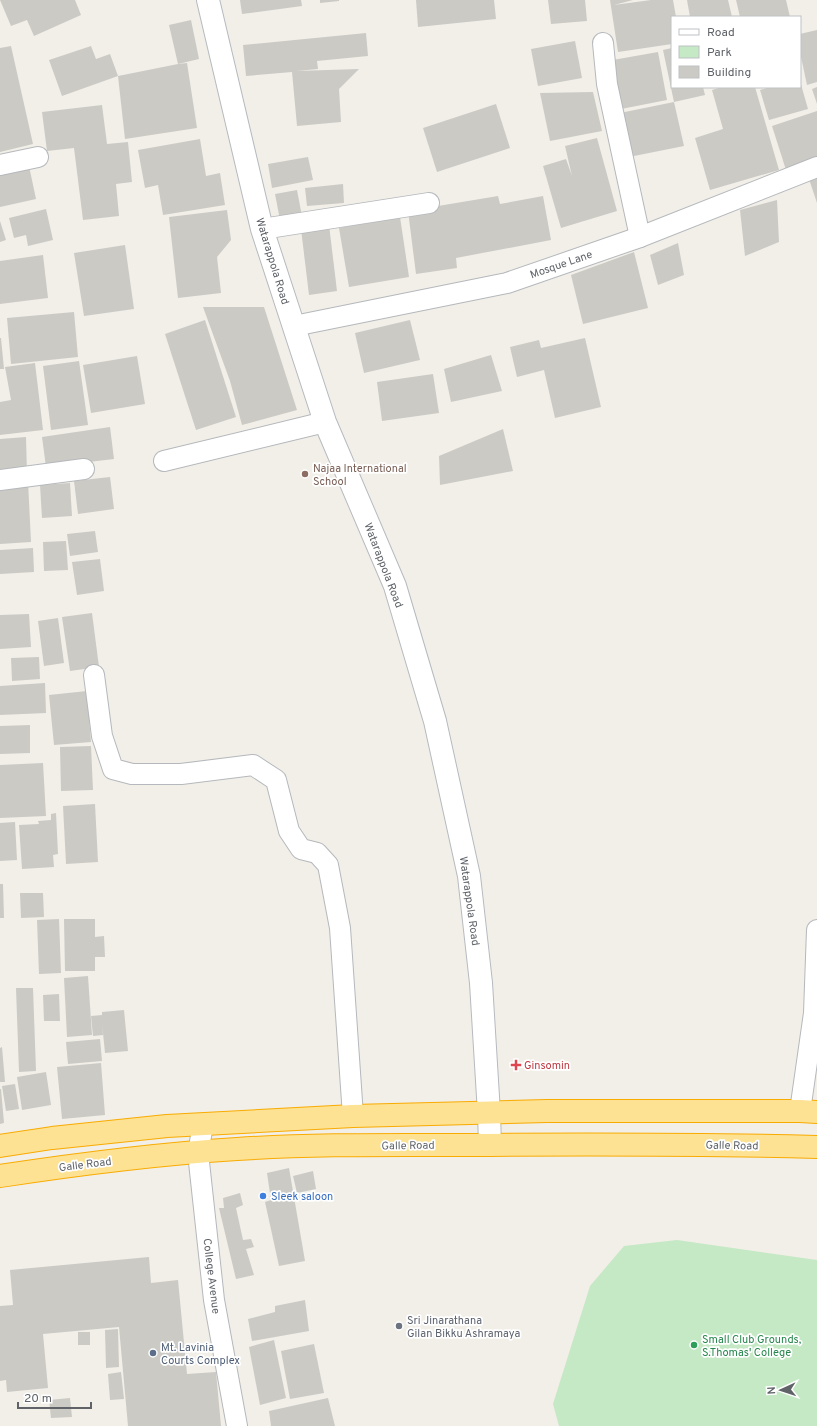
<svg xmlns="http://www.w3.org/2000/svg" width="817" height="1426" font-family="Overpass,sans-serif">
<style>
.green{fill:#c5e8c5}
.building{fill:#cccac5}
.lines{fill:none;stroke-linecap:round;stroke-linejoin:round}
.street-casing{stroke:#b5b8bc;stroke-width:22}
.secondary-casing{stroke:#b6babf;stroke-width:24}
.highway-casing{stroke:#f9ab00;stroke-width:24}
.street{stroke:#fff;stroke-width:20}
.secondary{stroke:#fff;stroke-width:22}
.highway{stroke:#fde293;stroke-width:22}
.education-dot{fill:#8d6e63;stroke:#fff;stroke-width:1.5}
.health-dot{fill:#e0444e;stroke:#fff;stroke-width:1.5}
.shop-dot{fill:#3f7fe0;stroke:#fff;stroke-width:1.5}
.worship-dot{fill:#6b7280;stroke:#fff;stroke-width:1.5}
.leisure-dot{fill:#2e9e5b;stroke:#fff;stroke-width:1.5}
.service-dot{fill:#5c6f8a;stroke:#fff;stroke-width:1.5}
.labels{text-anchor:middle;stroke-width:3.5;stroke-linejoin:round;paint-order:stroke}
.street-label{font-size:11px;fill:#5f6368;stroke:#fff}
.education-label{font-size:11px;fill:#785e54;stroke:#fff;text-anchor:start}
.health-label{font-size:11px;fill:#be3a42;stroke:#fff;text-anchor:start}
.shop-label{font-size:11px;fill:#366cbe;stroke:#fff;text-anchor:start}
.worship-label{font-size:11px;fill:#5b616d;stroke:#fff;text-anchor:start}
.leisure-label{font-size:11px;fill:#27864d;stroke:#fff;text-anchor:start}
.service-label{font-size:11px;fill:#4e5e75;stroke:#fff;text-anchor:start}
</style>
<rect width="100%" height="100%" fill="#f1efe8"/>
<path class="green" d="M677,1240L817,1260V1426H559L553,1404L590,1286L624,1246Z"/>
<g class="building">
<path d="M0,0H75L81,15L34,36L27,20L11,26Z"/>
<path d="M240,0H301L302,6L242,14Z"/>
<path d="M320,0H339V1L320,3Z"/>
<path d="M416,0H494L496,19L418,27Z"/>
<path d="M548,0H585L587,21L551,24Z"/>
<path d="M610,0H633L614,5L651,0H673L676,17H672V44L618,52Z"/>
<path d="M687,0H728L732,17H690Z"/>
<path d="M736,0H786L790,17H740Z"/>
<path d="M191,20L199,59L178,64L169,25Z"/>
<path d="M817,30V82L807,85L800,52V34Z"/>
<path d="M366,33L368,56L317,61L318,69L296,71L359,69L339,89L341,122L297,126L292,72L246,76L243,45Z"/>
<path d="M575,41L582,78L538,86L531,49Z"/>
<path d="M11,46L33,144L0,152V48Z"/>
<path d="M91,46L96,59L110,54L118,76L178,64L187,63L197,128L125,139L118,76L62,96L49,60Z"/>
<path d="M672,48V87H703L705,95L674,102L663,50Z"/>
<path d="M658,52L667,100L616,110L607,61Z"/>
<path d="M800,81L808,109L769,120L760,90L770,87H800Z"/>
<path d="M722,87H755L779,170L710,190L695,138L723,129L712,90Z"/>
<path d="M817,87V104L812,89Z"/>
<path d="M593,92L602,131L550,141L540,93Z"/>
<path d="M674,102L684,146L624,158L615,114Z"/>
<path d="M496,104L510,148L437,172L423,128Z"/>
<path d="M102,105L107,144L128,142L132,182L116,184L119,216L83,220L74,148L47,151L42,112Z"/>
<path d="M817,111V160L786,170L772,126Z"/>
<path d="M597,138L617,211L561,228L543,166L566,159L572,176L565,146Z"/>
<path d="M200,139L206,176L220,173L225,205L163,215L158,185L145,188L138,150Z"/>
<path d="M308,157L313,180L272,188L268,164Z"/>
<path d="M29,166L36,199L0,207V173Z"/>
<path d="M817,176V203L809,179Z"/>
<path d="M343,184L344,203L307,206L305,188Z"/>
<path d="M297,190L302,216L280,220L275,194Z"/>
<path d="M498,196L500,204L543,196L551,240L456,258L457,268L416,274L408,211Z"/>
<path d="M777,200L779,242L745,256L740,210Z"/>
<path d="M46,209L53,240L28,246L26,235L14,238L9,218Z"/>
<path d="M227,210L231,240L217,257L221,293L178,298L169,217Z"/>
<path d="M400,217L409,277L349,287L339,228Z"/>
<path d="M0,221L6,240L0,242Z"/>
<path d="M329,225L337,291L309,295L301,229Z"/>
<path d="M678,243L684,275L658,285L650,255Z"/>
<path d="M125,245L134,309L84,316L74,253Z"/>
<path d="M634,252L648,308L583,324L571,275Z"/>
<path d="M43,255L48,298L0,304V261Z"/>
<path d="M203,307H264L297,410L242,425L230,381Z"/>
<path d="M74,312L78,357L11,364L7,318Z"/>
<path d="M205,320L236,417L196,430L165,334Z"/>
<path d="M410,320L420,360L364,373L355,333Z"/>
<path d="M0,338H1L4,369H0Z"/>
<path d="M585,338L601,407L555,418L544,370L517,377L510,347L539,340L541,348Z"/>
<path d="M491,355L502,391L451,402L444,369Z"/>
<path d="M137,356L145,404L91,413L83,365Z"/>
<path d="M79,361L88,425L51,430L43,366Z"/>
<path d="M35,363L43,430L0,435V402L11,400L5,367Z"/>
<path d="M433,374L439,413L382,421L377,382Z"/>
<path d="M110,427L114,459L46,467L42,437Z"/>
<path d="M503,429L513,471L440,485L439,456Z"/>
<path d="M26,437L27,474L0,475V439Z"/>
<path d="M110,477L114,509L78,514L74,481Z"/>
<path d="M28,481L31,542L0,544V483Z"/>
<path d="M70,483L72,516L42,518L40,485Z"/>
<path d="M95,531L98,552L70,556L67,534Z"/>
<path d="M66,541L68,570L44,571L43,542Z"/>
<path d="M33,548L34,572L0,574V550Z"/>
<path d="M100,559L104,591L77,595L72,562Z"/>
<path d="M92,613L99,667L70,671L62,617Z"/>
<path d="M29,614L31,647L0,649V615Z"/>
<path d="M58,618L64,663L44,666L38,621Z"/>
<path d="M39,657L40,679L12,681L11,658Z"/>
<path d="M45,683L46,713L0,715V686Z"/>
<path d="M87,691L91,742L54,745L49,695Z"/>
<path d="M30,725V753L0,754V726Z"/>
<path d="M91,746L93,790L61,791L60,747Z"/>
<path d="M43,763L46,816L0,818V765Z"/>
<path d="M95,804L98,862L66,864L63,806Z"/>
<path d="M56,813L58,854L53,855L54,867L22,869L19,825L39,824L38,821L51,820V814Z"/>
<path d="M15,822L17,860L0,861V823Z"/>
<path d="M0,884H3L4,918H0Z"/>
<path d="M20,893H43L44,917L21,918Z"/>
<path d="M59,919L61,973L39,974L37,920Z"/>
<path d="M64,919H95V937L104,936L105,957H95V971H65Z"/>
<path d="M88,976L92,1035L67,1037L64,978Z"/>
<path d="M16,988H33L36,1071L19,1072Z"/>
<path d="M59,994L60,1021H44L43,995Z"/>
<path d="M124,1010L128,1051L105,1053L102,1023L103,1035L93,1036L91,1016L102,1015V1012Z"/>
<path d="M100,1039L102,1061L68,1064L66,1042Z"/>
<path d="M2,1047L5,1082H0V1048Z"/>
<path d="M101,1063L105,1115L62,1119L57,1067Z"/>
<path d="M46,1072L51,1105L22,1110L17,1077Z"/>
<path d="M15,1084L19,1109L6,1111L2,1086Z"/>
<path d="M0,1089H1L4,1123L0,1124Z"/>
<path d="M289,1168L305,1261L279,1266L265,1202L271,1200L267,1173Z"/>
<path d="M313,1171L316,1189L297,1193L293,1176Z"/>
<path d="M240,1193L243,1205L236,1208L243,1240L251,1239L254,1247L246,1249L254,1275L236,1279L219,1208H224L223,1198Z"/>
<path d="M149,1257L151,1283L178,1280L187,1374L216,1372L221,1426H128L119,1327L43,1334L48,1388L7,1392L6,1380L0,1381V1306L13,1305L10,1270Z"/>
<path d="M305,1300L309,1331L252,1341L248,1319L275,1312V1306Z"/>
<path d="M118,1329L119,1367L106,1368L105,1330Z"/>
<rect x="78" y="1332" width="12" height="13"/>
<path d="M274,1340L286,1398L260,1405L249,1347Z"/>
<path d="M314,1344L324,1393L290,1399L281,1351Z"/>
<path d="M121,1372L124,1399L110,1400L108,1374Z"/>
<path d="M70,1398L72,1417L51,1418L49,1400Z"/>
<path d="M328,1398L335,1426H271L269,1411Z"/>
</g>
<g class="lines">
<defs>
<g id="street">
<path d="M603,43L607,84L640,237"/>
<path d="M0,165L38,157"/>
<path d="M262,229L429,203"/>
<path d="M294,326L507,283L640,237L817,167"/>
<path d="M164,461L325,422"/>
<path d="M0,480L84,469"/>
<path d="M94,675L102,736L113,769L132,774H181L253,765L276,780L289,831L301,849L317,853L328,865L340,928L353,1116"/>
<path d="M800,1111L814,1013L817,930"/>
<path d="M203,1125L198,1153L214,1300L237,1426"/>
</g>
<path id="secondary" d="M208,0L262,229L325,422L395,586L435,721L469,876L481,983L489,1113L490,1145"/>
<g id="highway">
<path d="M0,1146L52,1138L167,1126L353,1116L547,1111H800L817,1112"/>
<path d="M0,1176C79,1164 158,1154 237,1149C312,1144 388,1145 463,1145C581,1144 699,1144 817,1147"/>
</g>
</defs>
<use href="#street" class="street-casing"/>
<use href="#secondary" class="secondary-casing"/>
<use href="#highway" class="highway-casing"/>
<use href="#street" class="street"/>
<use href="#secondary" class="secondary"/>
<use href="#highway" class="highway"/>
</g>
<circle class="education-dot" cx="305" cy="474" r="4"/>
<path class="health-dot" d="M514 1059h4v4h4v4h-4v4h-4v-4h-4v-4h4z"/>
<circle class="shop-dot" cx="263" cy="1196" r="4"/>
<circle class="worship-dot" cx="399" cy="1326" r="4"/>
<circle class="leisure-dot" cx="694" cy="1345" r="4"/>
<circle class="service-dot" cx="153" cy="1353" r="4"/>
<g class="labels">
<g class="street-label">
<text transform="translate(273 261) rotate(73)" y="4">Watarappola Road</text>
<text transform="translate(561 264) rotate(-19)" y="4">Mosque Lane</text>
<text transform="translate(384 565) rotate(69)" y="4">Watarappola Road</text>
<text transform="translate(470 901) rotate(82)" y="4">Watarappola Road</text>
<text transform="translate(408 1145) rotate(-1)" y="4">Galle Road</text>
<text transform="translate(732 1145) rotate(1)" y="4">Galle Road</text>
<text transform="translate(85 1164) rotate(-7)" y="4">Galle Road</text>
<text transform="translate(212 1276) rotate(83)" y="4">College Avenue</text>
</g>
<g class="education-label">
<text x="313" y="472">Najaa International<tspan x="313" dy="13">School</tspan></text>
</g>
<g class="health-label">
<text x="524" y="1069">Ginsomin</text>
</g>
<g class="shop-label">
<text x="271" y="1200">Sleek saloon</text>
</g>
<g class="worship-label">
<text x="407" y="1324">Sri Jinarathana<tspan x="407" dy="13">Gilan Bikku Ashramaya</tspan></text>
</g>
<g class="leisure-label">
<text x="702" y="1343">Small Club Grounds,<tspan x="702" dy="13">S.Thomas' College</tspan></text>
</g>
<g class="service-label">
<text x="161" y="1351">Mt. Lavinia<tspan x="161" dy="13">Courts Complex</tspan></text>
</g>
</g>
<rect x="671" y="16" width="130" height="72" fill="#ffffff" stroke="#bfc1c3"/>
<rect x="679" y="29" width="20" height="6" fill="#ffffff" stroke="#bfc1c3"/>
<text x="707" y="36" font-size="12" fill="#5f6368">Road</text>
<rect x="679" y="46" width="20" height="12" fill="#c5e8c5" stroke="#bfc1c3"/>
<text x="707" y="56" font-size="12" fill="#5f6368">Park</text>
<rect x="679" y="66" width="20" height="12" fill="#cccac5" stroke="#bfc1c3"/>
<text x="707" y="76" font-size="12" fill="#5f6368">Building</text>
<g transform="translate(781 1390) rotate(267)" stroke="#ffffff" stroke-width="3" paint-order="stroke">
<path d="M0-3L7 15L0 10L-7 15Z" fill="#5f6368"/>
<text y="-6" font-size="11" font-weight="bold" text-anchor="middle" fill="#5f6368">N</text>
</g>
<path d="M18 1402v6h73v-6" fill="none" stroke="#5f6368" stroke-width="2"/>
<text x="24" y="1402" font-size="12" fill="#5f6368" stroke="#ffffff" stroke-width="3" paint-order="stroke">20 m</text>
</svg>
